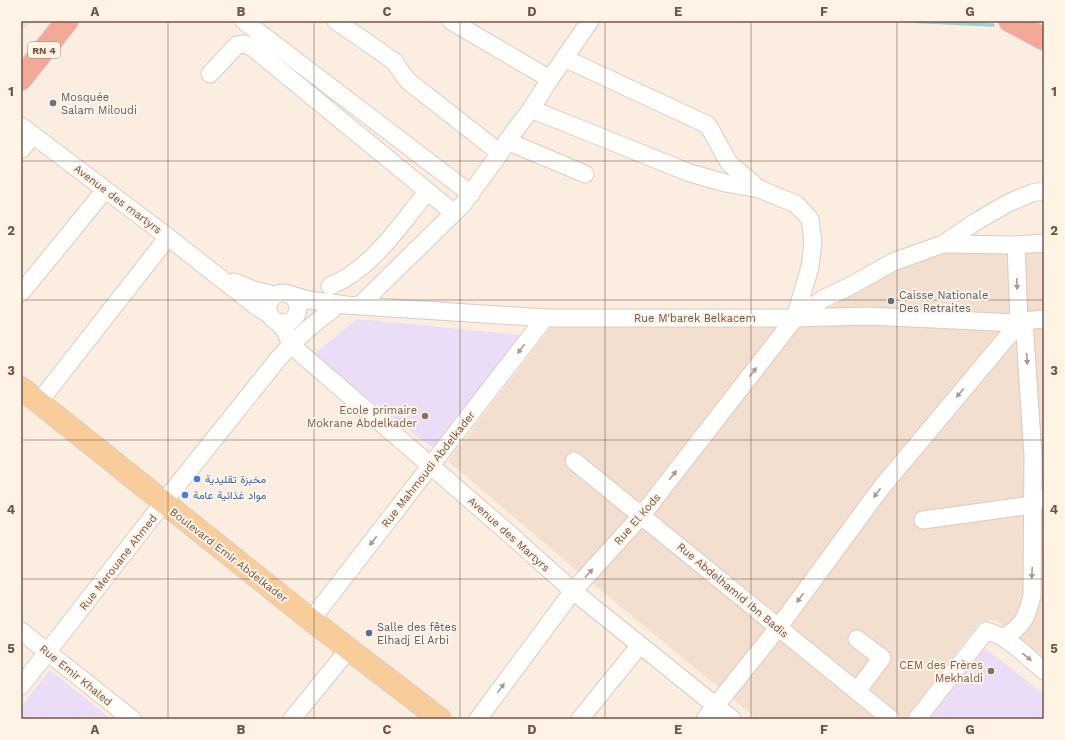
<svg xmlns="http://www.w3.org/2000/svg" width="1065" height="740" font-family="'Work Sans',Vazirmatn,sans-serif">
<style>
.residential{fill:#f2dfcf}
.education{fill:#ebddf7}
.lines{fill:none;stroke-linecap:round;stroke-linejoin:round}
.stream{stroke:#9cd1d5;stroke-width:3.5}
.minor-casing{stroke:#dfcabd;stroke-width:19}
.major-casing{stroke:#d7cfcc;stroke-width:24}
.highway-casing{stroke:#d7cfcc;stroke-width:24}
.minor{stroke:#fff;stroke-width:17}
.major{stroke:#f9cd9a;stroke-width:22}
.highway{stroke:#f4a898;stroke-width:22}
.oneway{fill:#aa9891}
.grid{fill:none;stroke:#715348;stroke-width:1;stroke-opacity:0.55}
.worship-dot{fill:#6b7280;stroke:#fff3e6;stroke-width:1.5}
.service-dot{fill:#5c6f8a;stroke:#fff3e6;stroke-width:1.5}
.education-dot{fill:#8d6e63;stroke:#fff3e6;stroke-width:1.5}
.shop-dot{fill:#3f7fe0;stroke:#fff3e6;stroke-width:1.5}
.labels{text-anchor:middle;stroke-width:4;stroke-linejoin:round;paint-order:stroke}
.shield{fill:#fff3e6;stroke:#9c8377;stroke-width:1}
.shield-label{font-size:10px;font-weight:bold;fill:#715348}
.worship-label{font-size:11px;fill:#5b616d;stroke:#fff3e6;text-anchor:start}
.street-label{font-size:11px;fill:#715348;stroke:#fff3e6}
.service-label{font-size:11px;fill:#4e5e75;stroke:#fff3e6;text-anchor:start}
.education-label{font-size:11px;fill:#785e54;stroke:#fff3e6;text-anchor:end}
.shop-label{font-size:11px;fill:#366cbe;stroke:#fff3e6;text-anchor:start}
.neatline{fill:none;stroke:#715348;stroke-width:1.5}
.grid-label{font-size:13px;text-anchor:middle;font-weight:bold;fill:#715348}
</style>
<rect width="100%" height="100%" fill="#fbeee0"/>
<g class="residential">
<path d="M21,21H32L21,32Z"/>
<path d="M945,250H1044V658L995,620L980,622L905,719H757L581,574L448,461L551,327H797L897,268Z"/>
</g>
<g class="education">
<path d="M357,319L521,335L509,352L434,449L348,383L314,354Z"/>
<path d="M985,648L1044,694V719H929Z"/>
<path d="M50,670L111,719H21V707Z"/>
</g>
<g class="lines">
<path class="stream" d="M907,21L993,25"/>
<defs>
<g id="minor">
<path d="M244,21L471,194"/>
<path d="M336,21L395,62L402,73L408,81L500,153"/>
<path d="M451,21L550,79"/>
<path d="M564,58L708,125L729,163L759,189"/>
<path d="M210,74L237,45L245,44L253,48L454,213"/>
<path d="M531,109L690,173L725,183L759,189L796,204L810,219L813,242L810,267L795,318"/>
<path d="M21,126L168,237L256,306L270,315"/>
<path d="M507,141L585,174"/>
<path d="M21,150L33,135"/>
<path d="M943,244L1016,245L1044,243"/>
<path d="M234,282L254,290L275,295"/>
<path d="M330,286C372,269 400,225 427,192"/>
<path d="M21,293L105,190"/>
<circle cx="283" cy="308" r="15"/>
<path d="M291,295L309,300L346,305L545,318H795L868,316L1019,323L1024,321L1044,319"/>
<path d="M359,306L463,204L500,153L507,141L531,109L550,79L590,21"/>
<path d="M278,322L286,332L291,345L505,530L573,591L732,719"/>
<path d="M39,402L168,237"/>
<path d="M574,461L891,719"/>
<path d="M923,520L1032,505L1040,499H1044"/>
<path d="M311,620L545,318"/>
<path d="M21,631L132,719"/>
<path d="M1004,638C1024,624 1026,619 1032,596L1033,456L1024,321"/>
<path d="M21,686L163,503L278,359C294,340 313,324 333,309"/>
<path d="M857,691L882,658L857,639"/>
<path d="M292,719L349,649"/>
<path d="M478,719L573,591L642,515L795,318L823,299L852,285L893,262L943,244L974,223L1008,203L1032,193L1044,191"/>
<path d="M580,719L640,645"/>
<path d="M705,719L778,628L881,488L1019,323L1016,245"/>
<path d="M917,719L986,631C1007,635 1028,658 1044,671"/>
</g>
<path id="major" d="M21,388L311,620L440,719"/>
<g id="highway">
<path d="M1010,21L1044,39"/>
<path d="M21,79L67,21"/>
</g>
</defs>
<use href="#minor" class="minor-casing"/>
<use href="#major" class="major-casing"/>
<use href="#highway" class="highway-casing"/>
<use href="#minor" class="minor"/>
<use href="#major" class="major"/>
<use href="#highway" class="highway"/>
</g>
<defs><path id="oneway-solid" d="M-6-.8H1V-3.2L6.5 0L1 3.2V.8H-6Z"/></defs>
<g class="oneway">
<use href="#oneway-solid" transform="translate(1017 284) rotate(88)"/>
<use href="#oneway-solid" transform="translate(521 349) rotate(128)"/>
<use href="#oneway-solid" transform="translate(1027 359) rotate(86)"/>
<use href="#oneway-solid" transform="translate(753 372) rotate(-52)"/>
<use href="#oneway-solid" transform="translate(960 393) rotate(130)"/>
<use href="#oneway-solid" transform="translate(673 475) rotate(-52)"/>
<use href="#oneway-solid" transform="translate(877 493) rotate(127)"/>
<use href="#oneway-solid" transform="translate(373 541) rotate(128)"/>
<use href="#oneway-solid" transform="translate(589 573) rotate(-48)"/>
<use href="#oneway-solid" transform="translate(1032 573) rotate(92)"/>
<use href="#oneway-solid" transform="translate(800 598) rotate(126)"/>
<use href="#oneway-solid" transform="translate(1027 657) rotate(39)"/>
<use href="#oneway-solid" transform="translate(501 688) rotate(-54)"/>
</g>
<path class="grid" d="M168,21V719M314,21V719M460,21V719M605,21V719M751,21V719M897,21V719M21,161H1044M21,300H1044M21,440H1044M21,579H1044"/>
<circle class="worship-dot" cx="53" cy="103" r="4"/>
<g class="service-dot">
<circle cx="891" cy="301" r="4"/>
<circle cx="369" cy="633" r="4"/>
</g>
<g class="education-dot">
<circle cx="425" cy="416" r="4"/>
<circle cx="991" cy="671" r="4"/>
</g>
<g class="shop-dot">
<circle cx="197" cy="479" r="4"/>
<circle cx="185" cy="495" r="4"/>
</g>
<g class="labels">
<rect class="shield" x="28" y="42" width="32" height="16" rx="3"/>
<g class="shield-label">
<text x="44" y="54">RN 4</text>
</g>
<g class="worship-label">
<text x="61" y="101">Mosquée<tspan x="61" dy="13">Salam Miloudi</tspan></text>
</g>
<g class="street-label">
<text transform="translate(118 199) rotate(37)" y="4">Avenue des martyrs</text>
<text x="695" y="322">Rue M'barek Belkacem</text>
<text transform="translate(428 469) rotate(-52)" y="4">Rue Mahmoudi Abdelkader</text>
<text transform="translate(637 519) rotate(-49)" y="4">Rue El Kods</text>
<text transform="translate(509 534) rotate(42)" y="4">Avenue des Martyrs</text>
<text transform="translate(229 555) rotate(38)" y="4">Boulevard Emir Abdelkader</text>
<text transform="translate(118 562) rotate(-52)" y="4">Rue Merouane Ahmed</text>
<text transform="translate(733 590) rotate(40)" y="4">Rue Abdelhamid Ibn Badis</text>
<text transform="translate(76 675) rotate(39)" y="4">Rue Emir Khaled</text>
</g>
<g class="service-label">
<text x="899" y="299">Caisse Nationale<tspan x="899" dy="13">Des Retraites</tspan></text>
<text x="377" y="631">Salle des fêtes<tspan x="377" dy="13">Elhadj El Arbi</tspan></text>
</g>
<g class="education-label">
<text x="417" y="414">Ecole primaire<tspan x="417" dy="13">Mokrane Abdelkader</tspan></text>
<text x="983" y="669">CEM des Frères<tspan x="983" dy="13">Mekhaldi</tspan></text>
</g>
<g class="shop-label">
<text x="205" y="483">مخبزة تقليدية</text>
<text x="193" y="499">مواد غذائية عامة</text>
</g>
</g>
<rect width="1065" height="740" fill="none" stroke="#fff3e6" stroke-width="44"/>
<rect x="22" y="22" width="1021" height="696" class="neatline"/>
<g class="grid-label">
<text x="95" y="16">A</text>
<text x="241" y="16">B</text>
<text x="387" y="16">C</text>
<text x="532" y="16">D</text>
<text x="678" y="16">E</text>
<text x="824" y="16">F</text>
<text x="970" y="16">G</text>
<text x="11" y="96">1</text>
<text x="1054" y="96">1</text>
<text x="11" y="235">2</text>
<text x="1054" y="235">2</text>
<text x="11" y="375">3</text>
<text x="1054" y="375">3</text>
<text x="11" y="514">4</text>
<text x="1054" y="514">4</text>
<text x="11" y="653">5</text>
<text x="1054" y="653">5</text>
<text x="95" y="734">A</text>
<text x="241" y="734">B</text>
<text x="387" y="734">C</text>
<text x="532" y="734">D</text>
<text x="678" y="734">E</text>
<text x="824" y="734">F</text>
<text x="970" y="734">G</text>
</g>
</svg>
